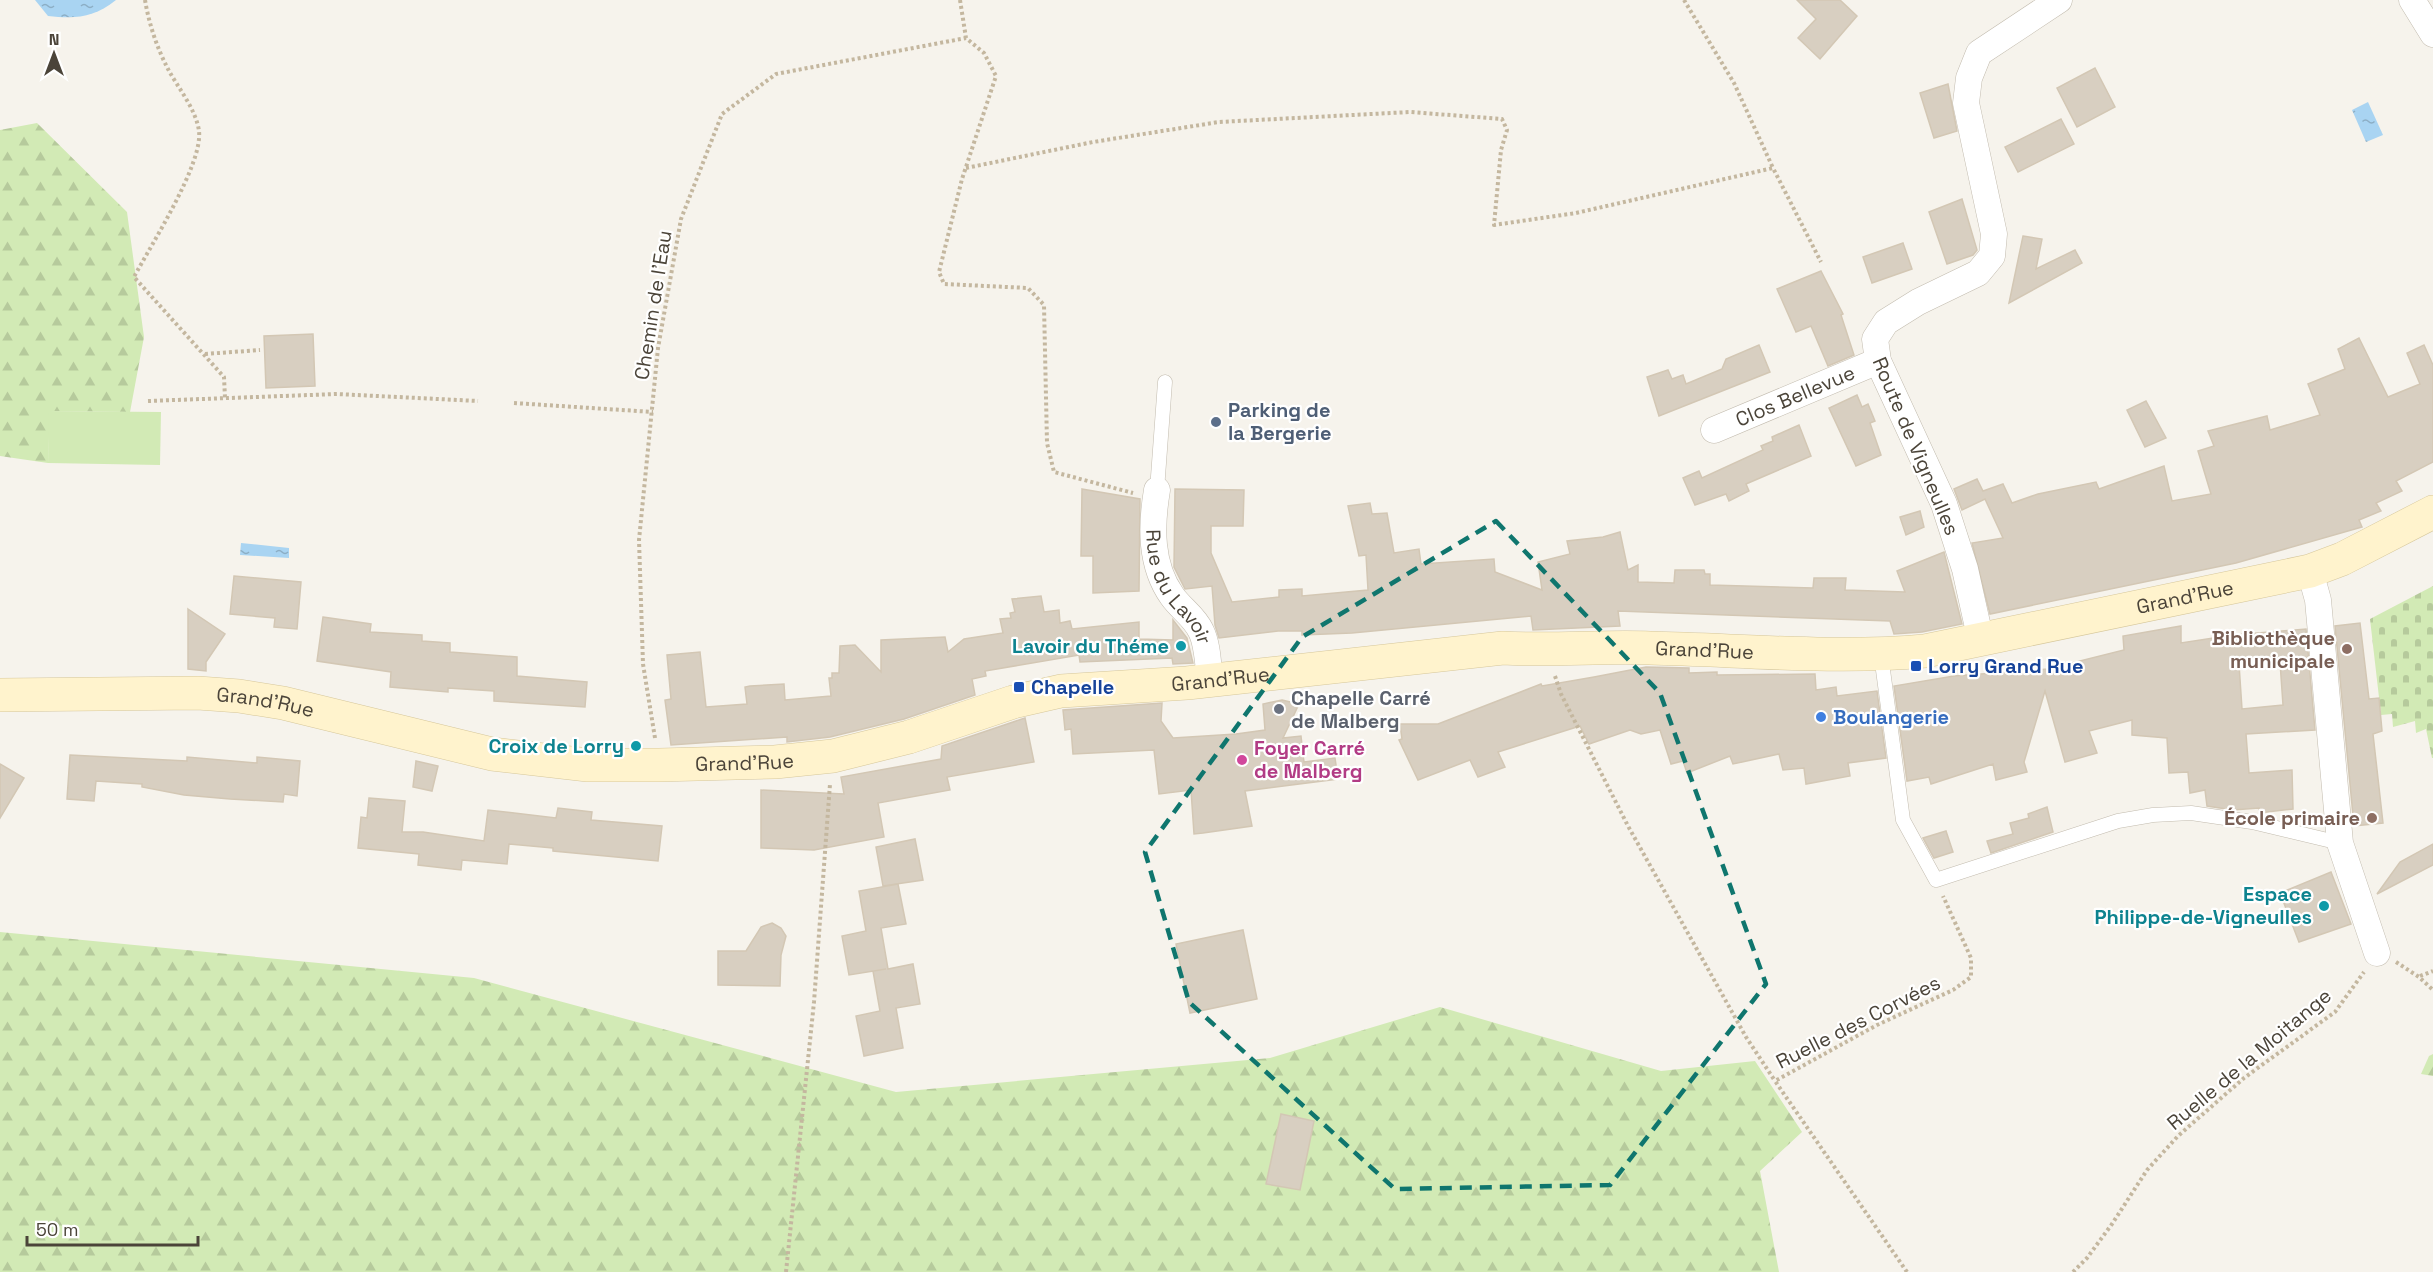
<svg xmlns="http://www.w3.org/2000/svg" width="2433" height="1272" font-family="'Space Grotesk',sans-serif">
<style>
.forest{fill:url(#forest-firs)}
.cemetery{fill:url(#cemetery-stones)}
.pitch{fill:#d2eab5}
.water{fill:url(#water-ripples)}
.building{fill:#d8cfc1;stroke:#d3c7b4;stroke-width:1.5;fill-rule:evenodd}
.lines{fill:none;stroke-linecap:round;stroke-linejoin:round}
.lane-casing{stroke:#c2bbae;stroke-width:15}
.street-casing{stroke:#c2bbae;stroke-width:27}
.secondary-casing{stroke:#d6c79b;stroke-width:34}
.path{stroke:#c4b79f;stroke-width:4;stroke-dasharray:3 3;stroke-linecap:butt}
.lane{stroke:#fff;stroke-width:14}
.street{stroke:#fff;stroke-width:26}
.secondary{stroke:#fff3cd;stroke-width:33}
.marked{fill:none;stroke:#0f766e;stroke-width:4.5;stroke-dasharray:12 8;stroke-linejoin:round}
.service-dot{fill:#5c6f8a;stroke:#fff;stroke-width:2}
.culture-dot{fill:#0f9aa8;stroke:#fff;stroke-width:2}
.education-dot{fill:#8d6e63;stroke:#fff;stroke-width:2}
.transit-dot{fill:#1a4fb4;stroke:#fff;stroke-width:2}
.worship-dot{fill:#6b7280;stroke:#fff;stroke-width:2}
.shop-dot{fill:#3f7fe0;stroke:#fff;stroke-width:2}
.hotel-dot{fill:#d1479c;stroke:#fff;stroke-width:2}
.labels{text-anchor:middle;stroke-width:4.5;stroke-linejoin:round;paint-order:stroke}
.street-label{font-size:20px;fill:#4b4439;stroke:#fff}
.service-label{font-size:20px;font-weight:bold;fill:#4e5e75;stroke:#fff;text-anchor:start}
.education-label{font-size:20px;font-weight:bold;fill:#785e54;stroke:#fff;text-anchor:end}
.culture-label{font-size:20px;font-weight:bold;fill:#0d838f;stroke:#fff;text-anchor:end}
.transit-label{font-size:20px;font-weight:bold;fill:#164399;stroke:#fff;text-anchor:start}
.worship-label{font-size:20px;font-weight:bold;fill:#5b616d;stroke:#fff;text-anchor:start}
.shop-label{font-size:20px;font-weight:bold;fill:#366cbe;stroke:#fff;text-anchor:start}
.hotel-label{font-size:20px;font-weight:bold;fill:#b23c85;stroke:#fff;text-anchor:start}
</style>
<defs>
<pattern id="forest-firs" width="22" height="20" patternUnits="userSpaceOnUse" patternTransform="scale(1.5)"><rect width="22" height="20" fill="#d2eab5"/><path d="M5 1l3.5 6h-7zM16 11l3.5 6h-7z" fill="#b6ca9c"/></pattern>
<pattern id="cemetery-stones" width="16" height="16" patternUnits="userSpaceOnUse" patternTransform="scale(1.5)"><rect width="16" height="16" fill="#d2eab5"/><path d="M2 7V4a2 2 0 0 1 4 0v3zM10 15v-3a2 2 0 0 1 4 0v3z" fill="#b6ca9c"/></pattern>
<pattern id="water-ripples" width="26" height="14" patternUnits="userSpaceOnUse" patternTransform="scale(1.5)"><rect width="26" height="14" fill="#a9d4f2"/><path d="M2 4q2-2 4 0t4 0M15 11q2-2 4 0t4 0" fill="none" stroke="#8caec5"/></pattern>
</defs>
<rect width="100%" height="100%" fill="#f6f3ec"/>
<g class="forest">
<path d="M37,123L127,212L144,337L130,412L50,411L48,463L0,456V130Z"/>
<path d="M0,932L474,978L896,1092L1270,1058L1440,1007L1661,1071L1755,1061L1802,1132L1760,1171L1779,1272H0Z"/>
<path d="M2433,1054V1076L2421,1074L2429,1056Z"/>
</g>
<path class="cemetery" d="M2433,586V758H2432L2426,729L2416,733L2415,721L2393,727L2392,714L2381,715L2370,619Z"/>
<path class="pitch" d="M49,411L161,412L160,465L48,463Z"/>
<g class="water">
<path d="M35,0H116C94,18 75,19 48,16Z"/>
<path d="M2368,102L2383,135L2366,142L2352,110Z"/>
<path d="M241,543L289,548V558L240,555Z"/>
</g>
<g class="building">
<path d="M1797,0H1840L1857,16L1820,59L1798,38L1816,19Z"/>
<path d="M2095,68L2115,107L2077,127L2057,88Z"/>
<path d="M1948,84L1957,131L1934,138L1920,93Z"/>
<path d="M2061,119L2074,144L2018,172L2005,147Z"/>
<path d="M1962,199L1977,250L1973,255L1947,264L1929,212Z"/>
<path d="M2023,236L2042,239L2036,269L2075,250L2082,263L2009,303Z"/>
<path d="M1903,243L1912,269L1872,283L1863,257Z"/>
<path d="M1821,271L1843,314L1841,315L1854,355L1828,366L1811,326L1796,332L1777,289Z"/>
<path d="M313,334L315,386L266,388L264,336Z"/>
<path d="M2359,338L2388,397L2420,384L2407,353L2424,345L2433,365V462L2396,481L2402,491L2376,503L2381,511L2359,520L2362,527L2236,563L1990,614L1972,543L2003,538L1985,499L1962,510L1954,489L1977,479L1983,491L2003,484L2012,503L2038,494L2096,482L2099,489L2164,466L2172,501L2211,494L2198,451L2214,446L2208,431L2267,416L2270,430L2320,415L2308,384L2345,369L2338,349Z"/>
<path d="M1759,345L1770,372L1659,416L1647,377L1668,370L1672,379L1683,375L1686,384L1722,369L1726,359Z"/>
<path d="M1857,395L1862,407L1868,404L1875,421L1870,423L1881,455L1856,466L1829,408Z"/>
<path d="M2146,401L2166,438L2145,447L2127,410Z"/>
<path d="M1799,425L1811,456L1746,484L1749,491L1729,501L1726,494L1695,505L1683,478L1699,471L1702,478L1763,450L1761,446L1773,441L1772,437Z"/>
<path d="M1082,489L1140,499L1139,591L1093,593V556H1081Z"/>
<path d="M1175,489L1244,490L1243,526H1211V553L1232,602L1279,597V590L1302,589V596L1368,590L1366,555L1359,556L1348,506L1370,503L1372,514L1387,513L1394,553L1419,549L1421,564L1494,559L1495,572L1542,590L1538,562L1570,554L1567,541L1603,537L1620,532L1628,570L1638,565V582L1674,583L1675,570H1704L1705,574H1710V585L1813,588L1814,578H1846L1845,590L1905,592L1897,571L1944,552L1962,624L1922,632L1894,634L1890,621L1618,611L1620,626L1533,630L1531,616L1352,633L1302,635V631H1278L1219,638L1215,625L1212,586L1185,589L1174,567Z"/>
<path d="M1920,511L1924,527L1906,535L1900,517Z"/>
<path d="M234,576L301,582L297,629L274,627L275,618L230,614Z"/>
<path d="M1041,596L1044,612L1059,610L1060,623L1070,621L1072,629L1139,622V639L1173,640V620L1187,638L1193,663L1173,664L1172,658L1080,662L1079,655L985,671L986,676L972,679L975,695L904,719L830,737L787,742V737L671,745L665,700L671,699L667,655L700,652L706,707L747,704L745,687L750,686L784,684L785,700L831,696L829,678H832V673H839L840,646L855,645L881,672V640L945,637L948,652L964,639L1003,633L1000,619L1011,618L1010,613L1015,612L1012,599Z"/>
<path d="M188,609L225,634L206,662V671L188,669Z"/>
<path d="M323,617L371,624L370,632L422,635V641L450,643V652L517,657V676L587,682L585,707L494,701V691L448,688V692L390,687L391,672L317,661Z"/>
<path d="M2360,623L2369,699L2379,698L2382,731L2373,734L2383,823L2354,826L2335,626Z"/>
<path d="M2181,626V643L2233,635L2306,629L2315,730L2246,734L2249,773L2292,770L2293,809L2259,813V808L2233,810L2207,806L2205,790L2190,793L2188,772L2169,773L2167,738L2132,735V720L2089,731L2097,753L2065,762L2045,691L2024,762L2027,772L1996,780L1993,764L1931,784L1929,777L1907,781L1894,686L1954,676L2048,669L2124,650L2123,636ZM2280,662L2283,705L2242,709L2239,664Z"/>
<path d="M1646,667L1689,668V673L1717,672V675L1815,674L1816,690L1836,687L1837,696L1877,691L1886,758L1848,763L1850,776L1806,784L1804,768L1783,770L1779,754L1733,764L1730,756L1687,773L1683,761L1671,764L1660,730L1641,734L1630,730L1589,744L1580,726L1498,752L1505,767L1478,777L1470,760L1418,780L1399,740L1402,739L1400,724H1438L1541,684L1542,686L1594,677Z"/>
<path d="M1282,700L1299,704L1283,738L1301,736L1304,762L1335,758L1338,779L1245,791L1252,826L1203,833L1194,834L1191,790L1159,794L1154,750L1073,754L1071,729L1065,730L1063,710L1162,703L1161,721L1173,738L1236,734L1265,730L1263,704Z"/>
<path d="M1025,718L1034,762L947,777L950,790L878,803L884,837L814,850L761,848V790L844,794L841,777L941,759L942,746Z"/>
<path d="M70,755L187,761V757L257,763V757L300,761L297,796L284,794L283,802L230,799L184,795L142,787V784L96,781L94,801L67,799Z"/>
<path d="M416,761L438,766L432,791L413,787Z"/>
<path d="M0,764L24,778L0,818Z"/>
<path d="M369,798L405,801L402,832H423L484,841L488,810L556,818L558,808L592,812L591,820L662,826L658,861L553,851V848L509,844L507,864L462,860L461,870L418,865L419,854L358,848L361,817L367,818Z"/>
<path d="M2047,807L2053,832L1991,853L1987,841L2013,834L2010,823L2029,818L2028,814Z"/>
<path d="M1946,831L1953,852L1934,858L1923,838Z"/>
<path d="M915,839L923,880L883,886L876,847Z"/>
<path d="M2433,844V865L2377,894L2400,862Z"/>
<path d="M2331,872L2351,924L2299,942L2280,893Z"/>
<path d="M898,884L906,924L881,928L888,969L913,964L920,1004L896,1008L903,1048L864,1056L856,1016L880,1011L873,971L886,969L849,975L842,936L866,931L859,891Z"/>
<path d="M772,923L781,928L786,936L781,955L780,986L718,985V951H746L761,927Z"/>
<path d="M1243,930L1257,999L1190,1013L1176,944Z"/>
<path d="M1281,1114L1314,1121L1300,1190L1266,1184Z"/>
</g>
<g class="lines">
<defs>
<g id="lane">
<path d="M1157,490L1165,382"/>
<path d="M1881,655L1903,820L1936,880L2118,821L2153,815L2191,813L2252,822L2340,843"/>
</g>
<g id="street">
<path d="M2412,0L2433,34"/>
<path id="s1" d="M1714,430L1878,361"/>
<path id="s2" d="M1157,490C1151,526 1150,565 1172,596C1181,609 1194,616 1201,631C1208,645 1208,666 1210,681"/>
<path d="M2310,571L2318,600L2340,843L2377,953"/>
<path d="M1981,641L1965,569L1944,504L1878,361L1875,339L1886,322L1918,302L1978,273L1992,256L1994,234L1966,103L1969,78L1979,53L2059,0"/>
</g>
<g id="secondary">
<path id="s3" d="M0,695L198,693L239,696L283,703L492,754L588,765H659L775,762L833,756L909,737L1013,702L1061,691L1187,683L1503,648C1552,651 1601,646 1650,648C1741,650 1834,659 1925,651L2310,571L2342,559L2433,512"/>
</g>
</defs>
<use href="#lane" class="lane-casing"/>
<use href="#street" class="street-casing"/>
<use href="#secondary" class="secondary-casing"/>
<g class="path">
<path d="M145,0C149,24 157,48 168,69C178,88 196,109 199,131C203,164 151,245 134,277L224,377L225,398"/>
<path d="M960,0L966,38L984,53L996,76L962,179L939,272L944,284L1028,288L1044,305L1047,443L1054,472L1133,493"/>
<path d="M1684,0L1734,83L1773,168"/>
<path d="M966,168L1093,142L1219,122L1410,112L1502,119L1507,130L1501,150L1494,225L1576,213L1773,168L1821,262"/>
<path d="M205,354L260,350"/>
<path d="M148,401L337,394L478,401"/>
<path d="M514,403L653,412"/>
<path d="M1555,676L1561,694L1628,826L1746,1037L1775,1081"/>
<path d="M655,738L643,664L639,540L658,348L681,219L722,114L776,74L966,38"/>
<path d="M2396,962L2419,977L2433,990"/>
<path d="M2420,976L2433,971"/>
<path d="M786,1272L814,1002L830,784"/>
<path d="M1907,1272L1775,1081L1877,1025L1953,990L1971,977V958L1943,896"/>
<path d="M2073,1272L2087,1258L2112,1224L2147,1170L2178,1136L2244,1078L2335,1012L2364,972"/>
</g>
<use href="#lane" class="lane"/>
<use href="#street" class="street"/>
<use href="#secondary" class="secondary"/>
</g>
<path class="marked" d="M1496,521L1660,693L1766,984L1610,1185L1395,1189L1189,1002L1145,852L1302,637Z"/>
<circle class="service-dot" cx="1216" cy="422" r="6"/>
<g class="culture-dot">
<circle cx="1181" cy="646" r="6"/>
<circle cx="636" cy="746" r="6"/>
<circle cx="2324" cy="906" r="6"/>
</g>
<g class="education-dot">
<circle cx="2347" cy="649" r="6"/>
<circle cx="2372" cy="818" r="6"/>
</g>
<g class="transit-dot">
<rect x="1910" y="660" width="12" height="12" rx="3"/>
<rect x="1013" y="681" width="12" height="12" rx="3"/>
</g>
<circle class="worship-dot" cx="1279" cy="709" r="6"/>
<circle class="shop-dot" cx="1821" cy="717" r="6"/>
<circle class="hotel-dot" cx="1242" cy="760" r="6"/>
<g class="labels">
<g class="street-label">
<text transform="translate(653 305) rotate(-81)" y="7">Chemin de l'Eau</text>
<text dy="7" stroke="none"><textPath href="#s1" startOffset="88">Clos Bellevue</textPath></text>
<text transform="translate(1916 446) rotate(67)" y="7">Route de Vigneulles</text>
<text dy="7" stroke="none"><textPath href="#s2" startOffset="104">Rue du Lavoir</textPath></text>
<text dy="7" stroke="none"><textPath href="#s3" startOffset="2210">Grand'Rue</textPath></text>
<text dy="7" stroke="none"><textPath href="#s3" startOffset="1724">Grand'Rue</textPath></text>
<text dy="7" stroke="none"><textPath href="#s3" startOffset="1238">Grand'Rue</textPath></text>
<text dy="7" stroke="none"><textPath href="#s3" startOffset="266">Grand'Rue</textPath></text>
<text dy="7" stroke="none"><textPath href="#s3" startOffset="752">Grand'Rue</textPath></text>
<text transform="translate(1858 1022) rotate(-27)" y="7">Ruelle des Corvées</text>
<text transform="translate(2249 1059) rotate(-40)" y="7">Ruelle de la Moitange</text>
</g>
<g class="service-label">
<text x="1228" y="417">Parking de<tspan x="1228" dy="23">la Bergerie</tspan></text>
</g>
<g class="education-label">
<text x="2335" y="645">Bibliothèque<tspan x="2335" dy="23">municipale</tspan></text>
<text x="2360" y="825">École primaire</text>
</g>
<g class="culture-label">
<text x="1169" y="653">Lavoir du Théme</text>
<text x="624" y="753">Croix de Lorry</text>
<text x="2312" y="901">Espace<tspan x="2312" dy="23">Philippe-de-Vigneulles</tspan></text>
</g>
<g class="transit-label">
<text x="1928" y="673">Lorry Grand Rue</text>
<text x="1031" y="694">Chapelle</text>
</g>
<g class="worship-label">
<text x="1291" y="705">Chapelle Carré<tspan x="1291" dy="23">de Malberg</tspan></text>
</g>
<g class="shop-label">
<text x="1833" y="724">Boulangerie</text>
</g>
<g class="hotel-label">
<text x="1254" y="755">Foyer Carré<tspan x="1254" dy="23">de Malberg</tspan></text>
</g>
</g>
<g transform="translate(54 54)" stroke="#ffffff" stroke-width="4.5" paint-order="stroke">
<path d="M0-4.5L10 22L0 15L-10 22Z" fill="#4b4439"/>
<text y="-9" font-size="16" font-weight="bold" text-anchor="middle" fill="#4b4439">N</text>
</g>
<path d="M27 1236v9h171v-9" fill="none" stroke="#4b4439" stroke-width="3"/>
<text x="36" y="1236" font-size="18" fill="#4b4439" stroke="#ffffff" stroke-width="4.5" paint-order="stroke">50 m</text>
</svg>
